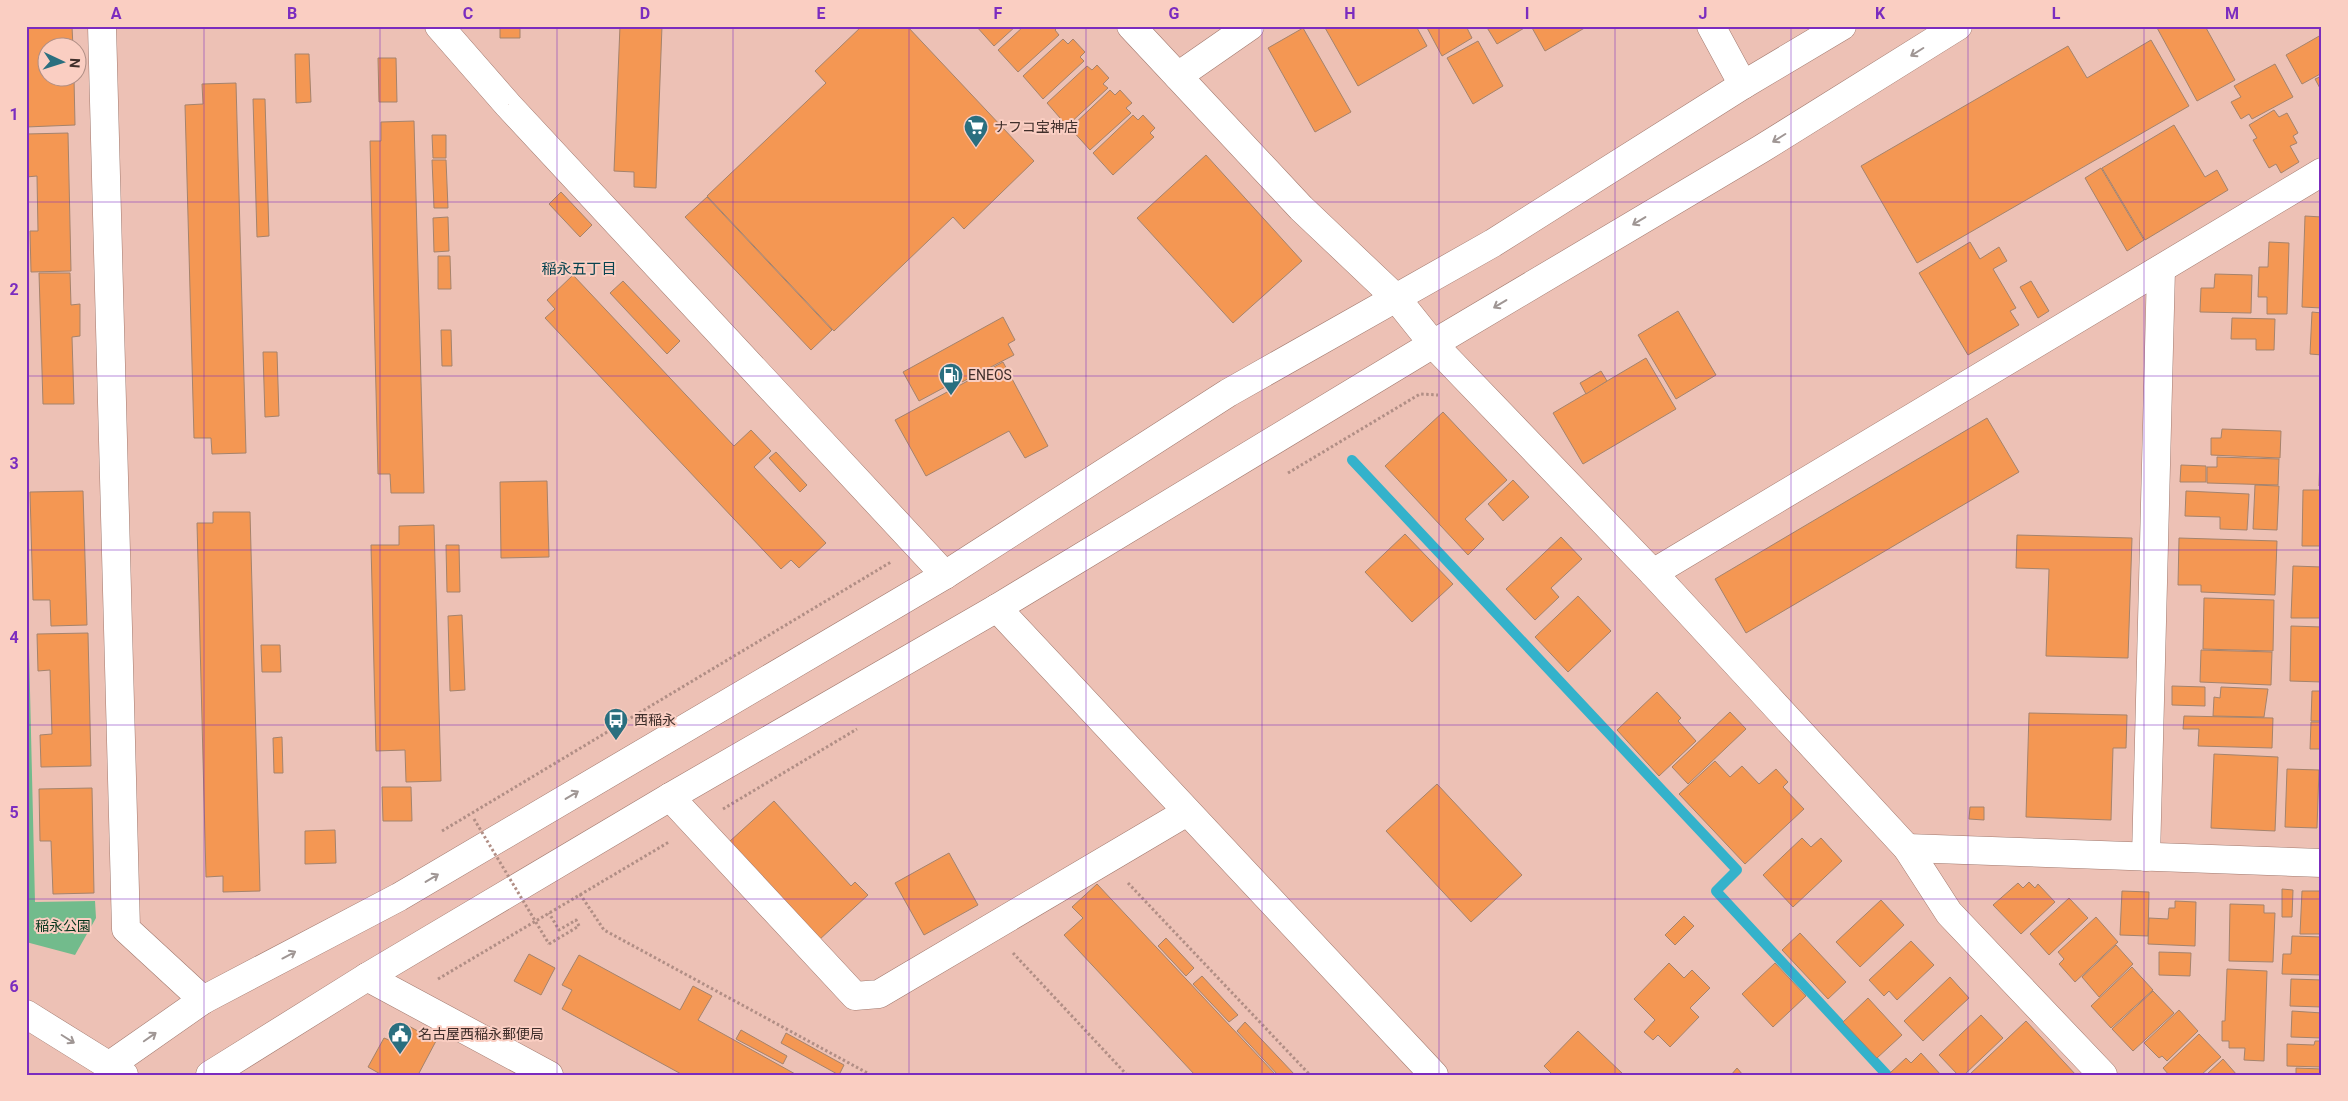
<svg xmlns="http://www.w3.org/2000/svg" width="2348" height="1101" font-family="Roboto,'Noto Sans JP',sans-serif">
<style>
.green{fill:#72bb8c}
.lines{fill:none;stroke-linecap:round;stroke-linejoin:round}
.stream{stroke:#34b2cb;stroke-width:10}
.building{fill:#f49753;stroke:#a5836c}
.minor-casing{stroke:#a1796e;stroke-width:29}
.major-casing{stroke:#a1796e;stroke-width:29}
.path{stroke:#b18e85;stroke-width:3;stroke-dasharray:2.5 2.5;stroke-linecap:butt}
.minor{stroke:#fff;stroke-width:28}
.major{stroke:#fff;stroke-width:28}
.path-bridge{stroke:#b18e85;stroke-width:3;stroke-dasharray:2.5 2.5;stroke-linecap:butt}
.oneway{stroke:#9f9694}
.grid{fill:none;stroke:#7b2cbf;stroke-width:1;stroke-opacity:0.55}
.labels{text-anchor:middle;stroke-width:4;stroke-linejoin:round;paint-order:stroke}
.poi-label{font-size:14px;fill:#3f2e2a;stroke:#facec2;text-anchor:start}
.park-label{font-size:14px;fill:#05351c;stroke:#facec2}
.neighbourhood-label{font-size:15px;fill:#074450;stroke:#facec2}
.neatline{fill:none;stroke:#7b2cbf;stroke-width:2}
.grid-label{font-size:16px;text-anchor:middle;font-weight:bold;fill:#7b2cbf}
</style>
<rect width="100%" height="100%" fill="#edc1b5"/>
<path class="green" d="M26,521L35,902L95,901L96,918L75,955L26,942Z"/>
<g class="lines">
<path class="stream" d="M1352,460L1737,870L1716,891L1887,1075"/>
</g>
<g class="building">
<path d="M26,26H72L73,48H48V78H74L75,125L26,127Z"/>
<path d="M476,26H520V38H500V28Z"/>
<path d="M620,26H662L656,188L634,187V172L614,171Z"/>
<path d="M862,26H907L1034,161L964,229L953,217L834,331L707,196L826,83L815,71Z"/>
<path d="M976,26H1016L994,46Z"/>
<path d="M1024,26H1059L1055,30L1059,35L1018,72L998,50Z"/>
<path d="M1324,26H1416L1427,46L1358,86Z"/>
<path d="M1426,26H1466L1472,38L1442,56Z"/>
<path d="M1486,26H1526V27L1497,44Z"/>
<path d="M1531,26H1588L1545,51Z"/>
<path d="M2156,26H2205L2235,80L2197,101Z"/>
<path d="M1303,28L1351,112L1315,132L1268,48Z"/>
<path d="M2321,35L2322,73L2302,84L2286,55Z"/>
<path d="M1063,39L1068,44L1073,39L1085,52L1080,57L1084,61L1043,99L1023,76Z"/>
<path d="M2151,40L2189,106L1917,263L1861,166L2068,46L2087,78Z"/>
<path d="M1478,41L1503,86L1473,104L1447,58Z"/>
<path d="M295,54H309L311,102L296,103Z"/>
<path d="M378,58H396L397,102H379Z"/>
<path d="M2275,64L2293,97L2252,119L2249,114L2241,119L2231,102L2241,97L2234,86Z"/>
<path d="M1097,65L1109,78L1103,84L1108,88L1067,126L1047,103L1087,66L1092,70Z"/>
<path d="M2322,76V92L2315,79Z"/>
<path d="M236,83L246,453L212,454L211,438H194L185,105L203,104L202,84Z"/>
<path d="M1110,90L1115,95L1120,90L1132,103L1126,108L1131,113L1090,150L1070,128Z"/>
<path d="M253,99H265L269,236L257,237Z"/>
<path d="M2274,110L2279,117L2287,113L2298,133L2293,136L2297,143L2290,146L2299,162L2281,173L2276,164L2269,168L2253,140L2257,138L2249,125Z"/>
<path d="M1133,115L1138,120L1143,115L1155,128L1150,133L1154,137L1113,175L1093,153Z"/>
<path d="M414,121L424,493H391L390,474H378L370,141H381V122Z"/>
<path d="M2174,125L2205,177L2217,170L2228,190L2145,240L2102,168Z"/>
<path d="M68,133L71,271L31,272L30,231H38L37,176L26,177V134Z"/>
<path d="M432,135H446V158H433Z"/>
<path d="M1206,155L1302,261L1233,323L1137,218Z"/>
<path d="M432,160H446L448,208H434Z"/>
<path d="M2101,168L2144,240L2127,251L2085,178Z"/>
<path d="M561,192L592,225L580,237L549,204Z"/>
<path d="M707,197L832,330L811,350L685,217Z"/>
<path d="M2305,216L2322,217V308L2302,307Z"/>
<path d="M448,217L449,251L434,252L433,218Z"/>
<path d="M1970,242L1980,259L1999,247L2007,261L1993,269L2016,308L2010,311L2019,325L1968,355L1919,273Z"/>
<path d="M2269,242L2289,243L2287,314H2267V297H2258L2259,267H2268Z"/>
<path d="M438,256H450L451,289H438Z"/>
<path d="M39,273H70L71,305L80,304V336L72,337L74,404H43Z"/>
<path d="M2215,274L2252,275L2251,313L2200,312L2201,288H2214Z"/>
<path d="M573,275L734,446L751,430L771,451L754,467L826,543L799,568L791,560L781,569L545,318L555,309L547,300Z"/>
<path d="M623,281L680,341L667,354L610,293Z"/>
<path d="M2031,281L2049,311L2038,318L2020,287Z"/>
<path d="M1678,311L1716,375L1676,399L1638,335Z"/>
<path d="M2312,312L2322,313V355L2310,354Z"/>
<path d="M1003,317L1015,340L1008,344L1014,355L962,382L960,379L919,401L903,372Z"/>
<path d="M2232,318L2275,319L2274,350H2256V339H2231Z"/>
<path d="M441,330H451L452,366H442Z"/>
<path d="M263,352H277L279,416L265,417Z"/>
<path d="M1646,358L1676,409L1583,464L1553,413Z"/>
<path d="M1003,362L1048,446L1025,458L1009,431L926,476L895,420Z"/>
<path d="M1601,371L1607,381L1586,394L1580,383Z"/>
<path d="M1443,412L1507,480L1465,519L1484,539L1468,555L1385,466Z"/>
<path d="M1987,418L2019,472L1746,633L1715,579Z"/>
<path d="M2321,428H2322V487L2319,486Z"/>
<path d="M2222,429L2281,431L2280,458L2211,455V438H2221Z"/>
<path d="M776,452L807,485L800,492L769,458Z"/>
<path d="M2217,457L2279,459L2278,485L2207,483V467H2217Z"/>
<path d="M2181,465L2206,466V482H2180Z"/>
<path d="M1513,480L1529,497L1503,521L1488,504Z"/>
<path d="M547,481L549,557L501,558L500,482Z"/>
<path d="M2255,485L2279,486L2277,530L2253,529Z"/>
<path d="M2303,490H2322V546H2302Z"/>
<path d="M83,491L87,625L51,626L50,600H33L30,492Z"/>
<path d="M2186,491L2249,494L2247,530L2220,529V517L2185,516Z"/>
<path d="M213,512H250L260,891L223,892V876L206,877L197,523H213Z"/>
<path d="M434,525L441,781L406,782L405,750L376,751L371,545H399V526Z"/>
<path d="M1405,534L1453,584L1412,622L1365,572Z"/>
<path d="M2017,535L2132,538L2128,658L2046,656L2049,569L2016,568Z"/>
<path d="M1561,537L1582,559L1551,588L1559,597L1535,620L1506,589Z"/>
<path d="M2179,538L2277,541L2275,595L2201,592V585H2178Z"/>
<path d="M446,545H459L460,592H447Z"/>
<path d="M2293,566L2322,567V618H2291Z"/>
<path d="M1578,596L1611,631L1568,672L1535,637Z"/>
<path d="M2204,598L2274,600L2273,651L2203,649Z"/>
<path d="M462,615L465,690L450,691L448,616Z"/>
<path d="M2291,626L2322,627V682L2290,681Z"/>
<path d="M88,633L91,766L41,767L40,735L52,734L50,670L38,671L37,634Z"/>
<path d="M261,645H280L281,672H262Z"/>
<path d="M2201,650L2272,652L2271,685L2200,682Z"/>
<path d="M2172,686L2205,687V706L2172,705Z"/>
<path d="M2221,687L2268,689L2264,717L2213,716L2214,697L2220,698Z"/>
<path d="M2312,691H2322V721H2311Z"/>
<path d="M1657,692L1681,718L1678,721L1696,741L1659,776L1617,730Z"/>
<path d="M1730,712L1746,729L1688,784L1672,767Z"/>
<path d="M2029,713L2127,715L2126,748H2113L2111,820L2026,817Z"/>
<path d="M2184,716L2273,718L2272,748L2198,746L2199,729H2183Z"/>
<path d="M2311,722H2322V749H2310Z"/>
<path d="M282,737L283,773H274L273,738Z"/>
<path d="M2214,754L2278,757L2275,831L2211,828Z"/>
<path d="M1715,761L1730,777L1742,766L1759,784L1776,769L1788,782L1783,787L1804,809L1745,864L1679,794Z"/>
<path d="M2287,769L2319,770L2317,828L2285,827Z"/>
<path d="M1437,784L1522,875L1471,922L1386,831Z"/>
<path d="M382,787H411L412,821H383Z"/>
<path d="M92,788L94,893L53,894L51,841H40L39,789Z"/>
<path d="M774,801L851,886L855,882L868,895L819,940L729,842Z"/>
<path d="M1970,807H1984V820L1969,819Z"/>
<path d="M335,830L336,863L305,864V831Z"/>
<path d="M1802,838L1811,847L1821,838L1842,861L1793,907L1763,875Z"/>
<path d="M949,853L978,905L924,935L895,883Z"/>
<path d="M2029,882L2035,888L2038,884L2055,902L2021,934L1993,905L2018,883L2023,888Z"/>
<path d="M1097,884L1276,1075H1195L1064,935L1083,918L1072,907Z"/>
<path d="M2282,889L2293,890L2292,917H2282Z"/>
<path d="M2122,891L2149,892L2148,936L2120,935Z"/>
<path d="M2302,891H2322V934H2300Z"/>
<path d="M2069,898L2088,918L2049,955L2030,934Z"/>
<path d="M1881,900L1904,925L1860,967L1836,942Z"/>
<path d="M2175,901L2196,902L2195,946L2148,944L2149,918L2168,919L2169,908H2175Z"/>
<path d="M2230,904L2264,905V913H2275L2273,962L2229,961Z"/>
<path d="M1684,916L1694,926L1675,945L1665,935Z"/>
<path d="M2096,917L2118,942L2075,982L2059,964L2064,959L2058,952Z"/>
<path d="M1800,933L1846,982L1828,999L1782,950Z"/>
<path d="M2292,936L2322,937V975L2282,974L2283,954H2291Z"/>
<path d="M1166,938L1194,968L1186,976L1158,946Z"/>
<path d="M1911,941L1934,965L1897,1000L1889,991L1884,996L1869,980Z"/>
<path d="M2116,945L2133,964L2099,997L2082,977Z"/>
<path d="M2159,952L2191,953L2190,976L2159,975Z"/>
<path d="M529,954L555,968L541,995L514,981Z"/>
<path d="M579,955L680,1010L693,986L712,996L698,1020L797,1075H683L562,1009L572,990L562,985Z"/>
<path d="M1669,963L1684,978L1692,970L1710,988L1690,1008L1699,1017L1670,1047L1658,1035L1653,1040L1644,1032L1655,1020L1634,999Z"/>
<path d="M1775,963L1806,996L1773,1027L1742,994Z"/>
<path d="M2132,967L2153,990L2111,1028L2091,1006Z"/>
<path d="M2227,969L2267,971L2264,1061L2244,1060L2245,1048H2229V1041H2222V1021H2225Z"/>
<path d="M1202,976L1238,1015L1229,1022L1193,984Z"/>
<path d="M1950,977L1969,998L1923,1041L1904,1021Z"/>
<path d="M2291,979L2322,980V1007L2290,1006Z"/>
<path d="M2153,991L2174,1013L2133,1051L2112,1029Z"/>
<path d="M1868,998L1902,1035L1877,1058L1843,1022Z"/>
<path d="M2179,1010L2198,1031L2167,1061L2162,1056L2159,1058L2144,1043Z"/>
<path d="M2292,1011L2322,1013V1038L2291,1037Z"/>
<path d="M1981,1015L2003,1038L1964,1075H1958L1939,1055Z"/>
<path d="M2026,1021L2076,1075H1969Z"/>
<path d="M1245,1022L1295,1075H1278L1237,1031Z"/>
<path d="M405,1024L436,1041L418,1075H382L368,1067L384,1038L389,1040L394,1033L398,1035Z"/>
<path d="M741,1030L787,1056L783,1064L736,1039Z"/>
<path d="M1578,1031L1624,1075H1553L1544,1066Z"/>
<path d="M786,1033L844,1065L839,1075L781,1043Z"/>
<path d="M2199,1034L2221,1057L2201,1075H2169L2163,1068Z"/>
<path d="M2315,1041H2322V1067L2287,1066V1044L2314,1045Z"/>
<path d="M1921,1053L1941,1075H1892L1890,1073L1906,1058L1911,1063Z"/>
<path d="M2223,1059L2237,1075H2206Z"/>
<path d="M1737,1068L1743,1075H1731Z"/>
<path d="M2296,1068L2322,1069V1075H2296Z"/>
</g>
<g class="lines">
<defs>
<g id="minor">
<path d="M102,26L126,929L203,1000"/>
<path d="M439,26L508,105L945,575"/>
<path d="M1131,26L1301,208L1397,299L1433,344L1653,573L1907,848L1949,913L2103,1075"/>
<path d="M1711,26L1743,85"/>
<path d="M1178,76L1250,26"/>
<path d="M1653,573L2322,172"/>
<path d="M997,608L1434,1075"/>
<path d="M670,797L855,996L879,994L1187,812"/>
<path d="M1907,848L2322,863"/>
<path d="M2146,857L2161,269"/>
<path d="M367,977L549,1075"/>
<path d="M112,1075L110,1065L203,1000L399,897L945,575L1228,393L1493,243L1743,85L1842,26"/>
<path d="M210,1075L367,977L670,797L997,608L1433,344L1761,149L1958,26"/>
</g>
<path id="major" d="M26,1014L124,1075"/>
</defs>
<use href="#minor" class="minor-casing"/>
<use href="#major" class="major-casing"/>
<g class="path">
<path d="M1288,473L1420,394L1438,395"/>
<path d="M723,809L857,729"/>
<path d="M442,831L891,562"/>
<path d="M1128,883L1310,1075"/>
<path d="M580,894L604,930L871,1075"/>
<path d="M549,944L579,926L576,920L559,930L549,913"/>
<path d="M1013,953L1127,1075"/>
<path d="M438,979L669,842"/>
</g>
<use href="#minor" class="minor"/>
<use href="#major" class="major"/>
<path class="path-bridge" d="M474,819L549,944"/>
</g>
<defs><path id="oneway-shaft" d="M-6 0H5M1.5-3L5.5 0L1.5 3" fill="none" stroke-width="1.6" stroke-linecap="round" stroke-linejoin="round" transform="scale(1.25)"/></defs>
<g class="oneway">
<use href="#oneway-shaft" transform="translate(1917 52) rotate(148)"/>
<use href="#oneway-shaft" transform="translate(1779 138) rotate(148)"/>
<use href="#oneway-shaft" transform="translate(1639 221) rotate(149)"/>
<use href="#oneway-shaft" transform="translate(1500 304) rotate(149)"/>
<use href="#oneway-shaft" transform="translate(572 795) rotate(-31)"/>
<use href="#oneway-shaft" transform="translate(432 878) rotate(-31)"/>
<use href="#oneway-shaft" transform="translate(289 955) rotate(-28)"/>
<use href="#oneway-shaft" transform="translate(150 1037) rotate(-35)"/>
<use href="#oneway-shaft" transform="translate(68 1039) rotate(32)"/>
</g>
<path class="grid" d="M204,26V1075M380,26V1075M557,26V1075M733,26V1075M909,26V1075M1086,26V1075M1262,26V1075M1439,26V1075M1615,26V1075M1791,26V1075M1968,26V1075M2144,26V1075M26,202H2322M26,376H2322M26,550H2322M26,725H2322M26,899H2322"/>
<defs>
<symbol id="supermarket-pin" viewBox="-11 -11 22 30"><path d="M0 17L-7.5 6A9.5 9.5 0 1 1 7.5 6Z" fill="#2a6f7f" stroke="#facec2"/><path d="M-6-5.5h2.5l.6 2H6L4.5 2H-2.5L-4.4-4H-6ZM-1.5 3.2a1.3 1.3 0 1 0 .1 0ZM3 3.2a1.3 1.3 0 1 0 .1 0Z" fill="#fff"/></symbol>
<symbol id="fuel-pin" viewBox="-11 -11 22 30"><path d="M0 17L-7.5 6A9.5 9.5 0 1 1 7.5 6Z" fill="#2a6f7f" stroke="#facec2"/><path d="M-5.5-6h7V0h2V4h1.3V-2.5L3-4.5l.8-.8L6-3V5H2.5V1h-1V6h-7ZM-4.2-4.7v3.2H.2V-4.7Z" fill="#fff"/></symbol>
<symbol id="bus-pin" viewBox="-11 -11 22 30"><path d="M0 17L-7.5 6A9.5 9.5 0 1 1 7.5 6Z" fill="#2a6f7f" stroke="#facec2"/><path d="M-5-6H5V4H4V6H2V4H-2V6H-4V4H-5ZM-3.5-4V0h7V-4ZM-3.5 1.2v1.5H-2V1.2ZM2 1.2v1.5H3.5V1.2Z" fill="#fff"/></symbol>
<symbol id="civic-pin" viewBox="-11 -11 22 30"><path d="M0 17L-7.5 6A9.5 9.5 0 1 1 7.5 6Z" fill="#2a6f7f" stroke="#facec2"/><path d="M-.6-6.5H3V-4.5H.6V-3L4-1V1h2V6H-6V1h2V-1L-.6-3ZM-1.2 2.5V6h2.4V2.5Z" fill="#fff"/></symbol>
</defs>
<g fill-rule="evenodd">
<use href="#supermarket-pin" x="962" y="113" width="28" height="38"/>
<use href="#fuel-pin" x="937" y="361" width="28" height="38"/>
<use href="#bus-pin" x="602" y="706" width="28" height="38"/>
<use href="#civic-pin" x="386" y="1020" width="28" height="38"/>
</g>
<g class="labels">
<g class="poi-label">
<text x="994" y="132">ナフコ宝神店</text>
<text x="968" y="380">ENEOS</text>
<text x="634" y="725">西稲永</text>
<text x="418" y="1039">名古屋西稲永郵便局</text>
</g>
<g class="park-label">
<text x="63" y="931">稲永公園</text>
</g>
<g class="neighbourhood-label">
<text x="579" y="274">稲永五丁目</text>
</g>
</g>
<rect width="2348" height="1101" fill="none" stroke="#facec2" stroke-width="55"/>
<g transform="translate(62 62) rotate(94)"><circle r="24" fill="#facec2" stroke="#af8e85"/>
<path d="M0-4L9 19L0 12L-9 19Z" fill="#2a6f7f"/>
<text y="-8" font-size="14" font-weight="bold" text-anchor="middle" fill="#3f2e2a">N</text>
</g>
<rect x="28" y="28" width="2292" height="1046" class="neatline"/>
<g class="grid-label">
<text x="116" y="19">A</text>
<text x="292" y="19">B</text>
<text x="468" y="19">C</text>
<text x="645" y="19">D</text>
<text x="821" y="19">E</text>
<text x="998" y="19">F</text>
<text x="1174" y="19">G</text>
<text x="1350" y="19">H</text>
<text x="1527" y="19">I</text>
<text x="1703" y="19">J</text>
<text x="1880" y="19">K</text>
<text x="2056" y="19">L</text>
<text x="2232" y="19">M</text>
<text x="14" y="120">1</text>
<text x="14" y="295">2</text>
<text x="14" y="469">3</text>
<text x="14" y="643">4</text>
<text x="14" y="818">5</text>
<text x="14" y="992">6</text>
</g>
</svg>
